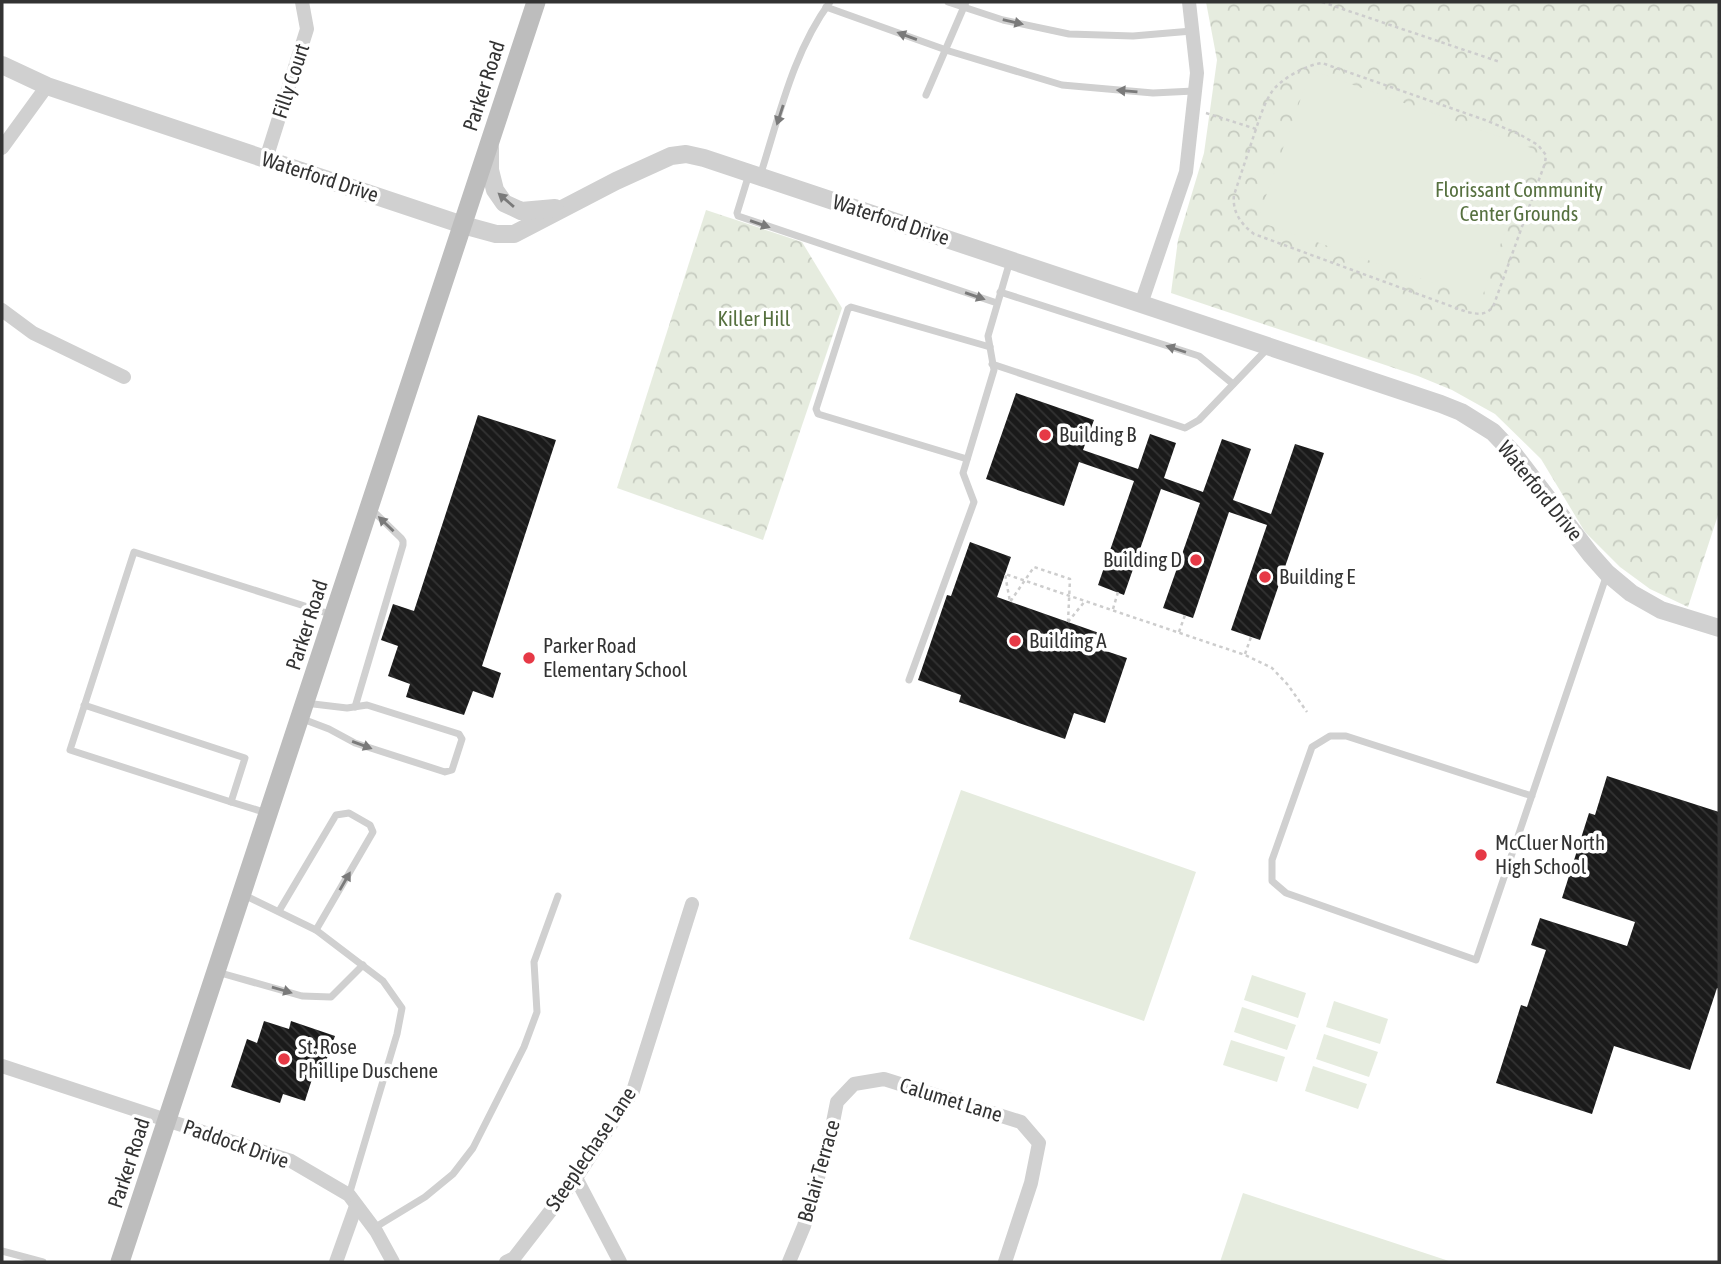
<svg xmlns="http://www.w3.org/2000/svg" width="1721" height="1264" font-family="'Asap Condensed',sans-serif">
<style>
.forest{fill:url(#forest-crowns)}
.pitch{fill:#e6ecdf}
.building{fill:url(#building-back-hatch)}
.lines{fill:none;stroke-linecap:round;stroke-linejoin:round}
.path{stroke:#cdcdcd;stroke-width:2.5;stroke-dasharray:3.5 3.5;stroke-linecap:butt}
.service{stroke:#d0d0d0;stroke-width:7}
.minor{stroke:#d0d0d0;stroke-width:14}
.tertiary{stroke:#d0d0d0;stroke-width:18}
.secondary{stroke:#bdbdbd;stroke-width:19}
.oneway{fill:#7a7a7a}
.poi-dot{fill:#e63946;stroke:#fff;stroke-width:2.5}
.labels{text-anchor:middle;stroke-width:7;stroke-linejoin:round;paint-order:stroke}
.street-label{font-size:21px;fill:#333;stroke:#fff}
.park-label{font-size:21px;fill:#56703f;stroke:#fff}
.poi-label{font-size:21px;fill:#333;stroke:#fff;text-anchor:start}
</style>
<defs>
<pattern id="forest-crowns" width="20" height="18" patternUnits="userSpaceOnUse" patternTransform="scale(1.75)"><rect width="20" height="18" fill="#e6ecdf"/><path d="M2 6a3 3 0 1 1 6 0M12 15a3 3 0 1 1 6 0" fill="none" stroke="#c6cbc0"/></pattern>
<pattern id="building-back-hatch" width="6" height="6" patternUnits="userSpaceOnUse" patternTransform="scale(1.75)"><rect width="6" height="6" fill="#1a1a1a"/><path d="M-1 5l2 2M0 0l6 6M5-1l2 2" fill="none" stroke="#333"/></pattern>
</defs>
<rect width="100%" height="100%" fill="#fff"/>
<g class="forest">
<path d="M1206,2H1719V512L1688,607L1650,589L1620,567L1585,532L1541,459L1495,414L1452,390L1418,376L1171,293L1178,240L1204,153L1217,60Z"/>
<path d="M706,210L802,242L842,308L763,540L617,488Z"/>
</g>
<g class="pitch">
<path d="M1311,70L1534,149L1481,300L1257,221Z"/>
<path d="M961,790L1196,872L1144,1021L909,939Z"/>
<path d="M1252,975L1306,993L1298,1018L1244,1000Z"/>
<path d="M1334,1001L1388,1019L1380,1044L1326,1027Z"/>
<path d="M1242,1007L1296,1025L1287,1050L1234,1032Z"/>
<path d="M1324,1034L1378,1052L1369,1077L1316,1059Z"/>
<path d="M1231,1040L1285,1057L1277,1082L1223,1065Z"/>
<path d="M1313,1066L1367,1084L1358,1109L1305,1091Z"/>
<path d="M1243,1193L1452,1262H1220Z"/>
</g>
<g class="building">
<path d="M1016,393L1094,420L1083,450L1138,469L1150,434L1176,443L1164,478L1203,492L1222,439L1251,449L1233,500L1271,514L1295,444L1324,453L1260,640L1231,630L1267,525L1229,512L1193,618L1163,608L1200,503L1161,489L1124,595L1098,585L1134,481L1079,462L1064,506L986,479Z"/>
<path d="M478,415L556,440L482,666L501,673L493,698L473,691L464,715L406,697L410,684L388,676L398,646L381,640L393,604L414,611Z"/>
<path d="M970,542L1011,557L997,597L1102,634L1097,648L1127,658L1105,723L1074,713L1065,739L959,702L961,695L918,680L947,595L951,596Z"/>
<path d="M1607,776L1719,812V989L1717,988L1690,1070L1614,1046L1592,1114L1496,1083L1521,1005L1527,1007L1546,950L1531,945L1540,918L1627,946L1635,922L1562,898L1589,813L1595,815Z"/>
<path d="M264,1021L289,1029L291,1021L335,1036L320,1078L313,1076L305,1101L283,1094L280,1103L231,1087L247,1039L257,1043Z"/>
</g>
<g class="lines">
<g class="path">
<path d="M1322,2L1500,62"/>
<path d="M1206,113L1256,129C1260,117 1264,104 1271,93C1280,79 1306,65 1322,63L1485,120L1519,134L1538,145L1546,155L1545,163L1493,307C1485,316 1478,314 1467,312L1254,234C1241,224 1232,212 1234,195L1256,129"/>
<path d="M1113,609L1118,592"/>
<path d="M1068,622L1070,579L1034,567L1010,602L1005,574C1032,583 1058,592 1085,601L1245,655L1272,668L1288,685L1307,712"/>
<path d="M1068,622L1085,601"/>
<path d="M1179,632L1185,615"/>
<path d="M1245,654L1251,637"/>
</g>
<g class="service">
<path d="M948,2L1003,20L1069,34L1133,36L1192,31"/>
<path d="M826,7L949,51L1062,85L1153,93L1194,91"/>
<path d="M926,95L966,2"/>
<path d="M749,174L737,213L738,216L997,303"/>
<path d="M760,176C779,117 793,52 830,2"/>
<path d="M1000,292L1199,356L1233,384"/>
<path d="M992,364L1185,428L1199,420L1269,347"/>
<path d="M967,459L818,414L816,409L848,309L851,307L990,347"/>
<path d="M909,680L974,502L963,473L994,370L988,336L1010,261"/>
<path d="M84,705L245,758L231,802L70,750L134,552L333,615"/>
<path d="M355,707L403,545V541L401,538L370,508"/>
<path d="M300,718L329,729L355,743L445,772L452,770L462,739L459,734L367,705L347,708L305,703"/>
<path d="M1532,796L1346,736H1330L1312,747L1272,860V881L1286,893L1476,960L1607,574"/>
<path d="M231,802L267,813"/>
<path d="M242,894L316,930L383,981L402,1008L397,1034L349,1195"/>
<path d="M279,911L336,815L349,813L370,825L373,832L316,930"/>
<path d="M217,972L302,996L331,997L363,965"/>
<path d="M374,1228L425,1197L453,1174L473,1148L524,1047L537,1012L534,962L558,896"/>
<path d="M2,1251L43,1262"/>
</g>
<g class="minor">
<path d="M2,148L47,86"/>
<path d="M266,159L307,29L302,2"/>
<path d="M1141,304L1186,172L1197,73L1189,2"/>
<path d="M2,310L33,333L124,377"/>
<path d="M2,1066L291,1161L349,1195L376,1231L393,1262"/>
<path d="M576,1178L620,1262"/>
<path d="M336,1262L356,1206"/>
<path d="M506,1262L514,1258L576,1178L633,1091L692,904"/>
<path d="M789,1262L804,1226L831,1132L837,1102L854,1084L884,1079L1021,1122L1039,1143L1031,1183L1005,1262"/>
</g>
<g class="tertiary">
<path d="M2,65L47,86L463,225L496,234H514L616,181L671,156L686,154L704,158L1441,404L1461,412L1493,432L1513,453L1591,555L1607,573L1631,593L1661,610L1719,628"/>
<path d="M490,148V170L495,190L504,203L521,211L555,208"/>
</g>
<path class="secondary" d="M120,1262L536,2"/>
</g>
<defs><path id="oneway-solid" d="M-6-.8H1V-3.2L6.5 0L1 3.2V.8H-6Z" transform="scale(1.75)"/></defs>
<g class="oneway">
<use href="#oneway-solid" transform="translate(1013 22) rotate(13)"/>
<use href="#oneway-solid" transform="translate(907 36) rotate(-160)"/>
<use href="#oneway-solid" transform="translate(1127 91) rotate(-175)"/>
<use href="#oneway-solid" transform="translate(780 115) rotate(108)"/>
<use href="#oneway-solid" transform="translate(506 200) rotate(-139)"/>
<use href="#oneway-solid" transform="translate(760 224) rotate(19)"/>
<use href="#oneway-solid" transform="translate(975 296) rotate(19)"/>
<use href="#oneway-solid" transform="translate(1176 349) rotate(-162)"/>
<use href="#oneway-solid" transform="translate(386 524) rotate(-136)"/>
<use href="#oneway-solid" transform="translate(362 745) rotate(20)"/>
<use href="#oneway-solid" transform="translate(345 881) rotate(-60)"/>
<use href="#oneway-solid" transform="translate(282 990) rotate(16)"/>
</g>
<g class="poi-dot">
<circle cx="1045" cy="435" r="7"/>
<circle cx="1196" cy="560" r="7"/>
<circle cx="1265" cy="577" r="7"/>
<circle cx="1015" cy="641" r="7"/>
<circle cx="529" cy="658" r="7"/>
<circle cx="1481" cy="855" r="7"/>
<circle cx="284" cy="1059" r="7"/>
</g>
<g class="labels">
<g class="street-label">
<text transform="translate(291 81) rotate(-72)" y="7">Filly Court</text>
<text transform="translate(484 86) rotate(-72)" y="7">Parker Road</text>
<text transform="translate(320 177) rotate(18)" y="7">Waterford Drive</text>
<text transform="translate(891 220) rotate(18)" y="7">Waterford Drive</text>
<text transform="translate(1540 491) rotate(51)" y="7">Waterford Drive</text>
<text transform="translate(307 625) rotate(-72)" y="7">Parker Road</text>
<text transform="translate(951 1100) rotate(17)" y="7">Calumet Lane</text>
<text transform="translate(236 1144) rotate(19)" y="7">Paddock Drive</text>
<text transform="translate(591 1149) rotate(-56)" y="7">Steeplechase Lane</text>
<text transform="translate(129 1163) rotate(-72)" y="7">Parker Road</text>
<text transform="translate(819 1171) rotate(-74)" y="7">Belair Terrace</text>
</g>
<g class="park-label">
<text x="1519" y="197">Florissant Community<tspan x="1519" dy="24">Center Grounds</tspan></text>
<text x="754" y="326">Killer Hill</text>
</g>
<g class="poi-label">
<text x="1059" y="442">Building B</text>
<text x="1182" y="567" text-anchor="end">Building D</text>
<text x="1279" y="584">Building E</text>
<text x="1029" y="648">Building A</text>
<text x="543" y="653">Parker Road<tspan x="543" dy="24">Elementary School</tspan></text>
<text x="1495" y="850">McCluer North<tspan x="1495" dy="24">High School</tspan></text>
<text x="298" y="1054">St. Rose<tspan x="298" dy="24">Phillipe Duschene</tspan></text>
</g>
</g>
<rect width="1721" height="1264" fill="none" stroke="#333333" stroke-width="7"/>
</svg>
